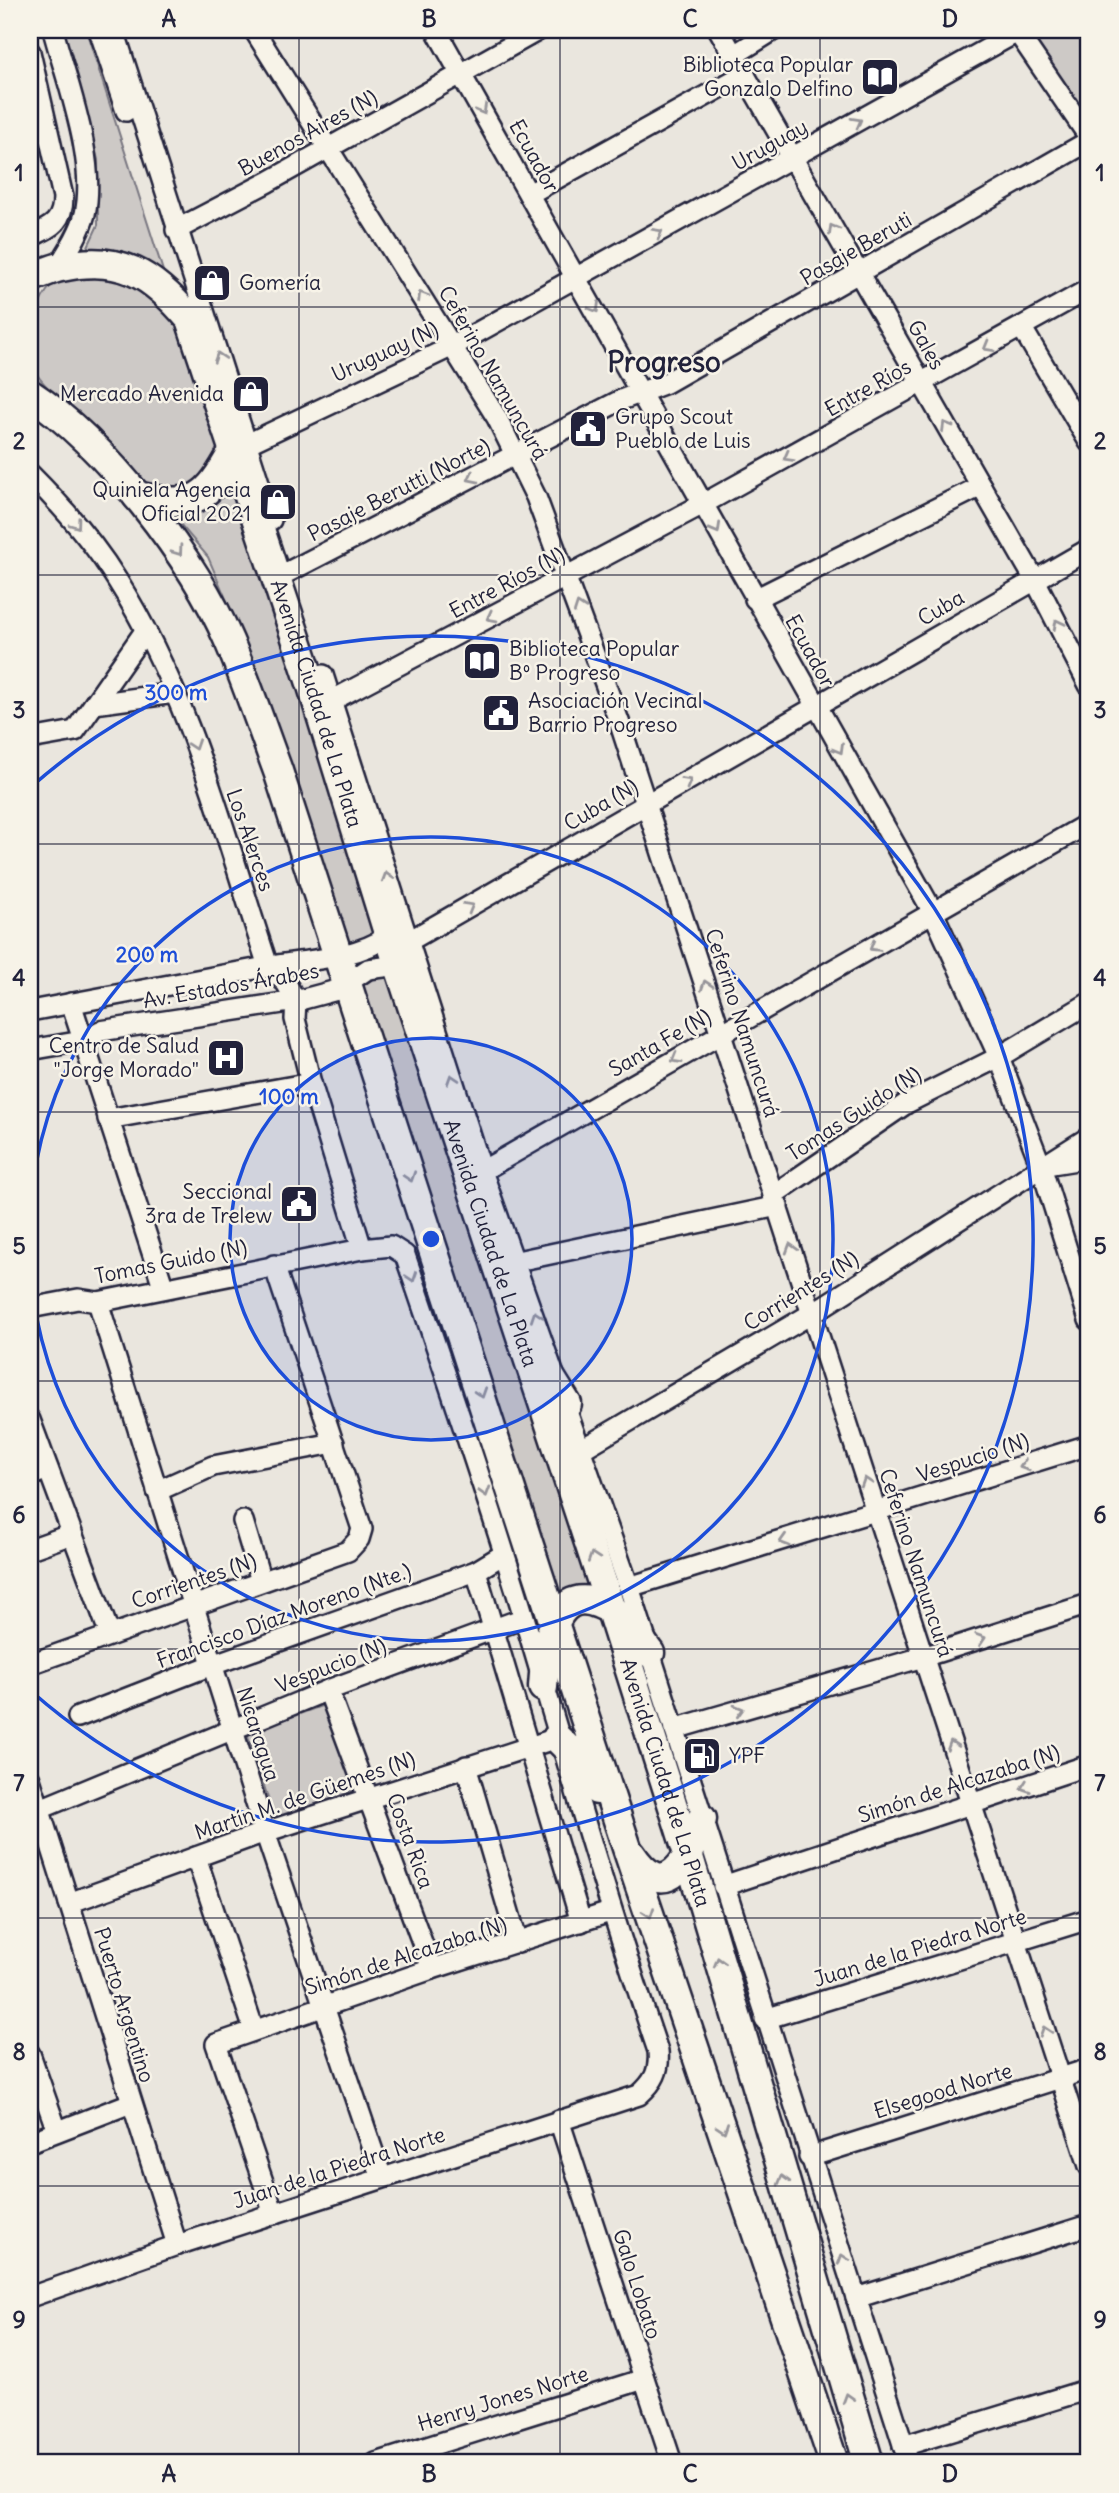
<svg xmlns="http://www.w3.org/2000/svg" width="1119" height="2493" font-family="Delius,sans-serif">
<style>
.green{fill:#cdc9c6;stroke:#787680;stroke-width:2}
.lines{fill:none;stroke-linecap:round;stroke-linejoin:round}
.minor-casing{stroke:#22223b;stroke-width:24}
.highway-casing{stroke:#22223b;stroke-width:33}
.minor{stroke:#f7f3e8;stroke-width:19}
.highway{stroke:#f7f3e8;stroke-width:28}
.oneway{stroke:#97959a}
.grid{fill:none;stroke:#22223b;stroke-width:2;stroke-opacity:0.55}
.ring{fill:none;stroke:#1d4ed8;stroke-width:3.5}
.labels{text-anchor:middle;stroke-width:5;stroke-linejoin:round;paint-order:stroke}
.poi-label{font-size:21px;fill:#22223b;stroke:#f7f3e8;text-anchor:end}
.street-label{font-size:21px;fill:#22223b;stroke:#f7f3e8}
.district-label{font-size:28px;font-weight:bold;fill:#22223b;stroke:#f7f3e8}
.centre{fill:#1d4ed8;stroke:#f7f3e8;stroke-width:3.5}
.ring-label{font-size:21px;text-anchor:middle;font-weight:bold;fill:#1d4ed8;stroke:#f7f3e8;stroke-width:5;stroke-linejoin:round;paint-order:stroke}
.neatline{fill:none;stroke:#22223b;stroke-width:2.5}
.grid-label{font-size:23px;text-anchor:middle;font-weight:bold;fill:#22223b}
</style>
<rect width="100%" height="100%" fill="#eae6de"/>
<filter id="ink" filterUnits="userSpaceOnUse"><feTurbulence type="fractalNoise" baseFrequency=".0143" numOctaves="2"/><feDisplacementMap in="SourceGraphic" scale="14" xChannelSelector="R" yChannelSelector="G"/><feConvolveMatrix kernelMatrix="1 2 1 2 8 2 1 2 1" color-interpolation-filters="sRGB"/></filter>
<g filter="url(#ink)">
<g class="green">
<path d="M64,30H86L163,271L145,262L84,255L98,225V160Z"/>
<path d="M1023,30H1075L1089,50V128Z"/>
<path d="M64,275L122,278L177,315L223,455L201,489L153,493C137,475 123,456 107,439C92,424 42,388 36,372C24,343 35,291 64,275Z"/>
<path d="M232,484L377,924L373,936L356,943L342,940L283,751L227,601L208,557L174,517C196,513 222,506 232,484Z"/>
<path d="M381,974L395,979L598,1593L572,1588L558,1604L359,992L366,979Z"/>
<path d="M324,1705L355,1790L275,1820L247,1733Z"/>
</g>
<g class="lines">
<defs>
<g id="minor">
<path d="M53,30C67,83 97,160 85,214C80,233 68,251 58,267"/>
<path d="M99,30L126,111"/>
<path d="M114,30L271,520"/>
<path d="M254,30L497,418L536,497L620,724L1089,2166"/>
<path d="M436,30L933,912L999,1057L1041,1166L1089,1320"/>
<path d="M719,30L1035,580L1089,685"/>
<path d="M1016,30L1089,137"/>
<path d="M30,52L63,197C63,223 51,227 30,237"/>
<path d="M734,55L774,30"/>
<path d="M529,194L745,74"/>
<path d="M176,230L268,182L539,30"/>
<path d="M1022,328L1089,442"/>
<path d="M247,444L453,346L1021,30"/>
<path d="M30,474C62,506 93,541 117,580C191,697 225,837 268,966L286,983L296,1001L295,1019L311,1083L362,1249"/>
<path d="M288,572L621,400L666,383L1089,141"/>
<path d="M755,599L981,486"/>
<path d="M323,675L482,1171L629,1587L909,2463"/>
<path d="M331,701L703,504L1089,289"/>
<path d="M94,704L175,693"/>
<path d="M30,739L75,731L145,631"/>
<path d="M409,941L1089,549"/>
<path d="M71,1003L163,1286"/>
<path d="M30,1011C109,997 187,981 266,967C309,959 352,960 389,936L398,938"/>
<path d="M30,1050L82,1041L100,1031L296,1001L337,990L368,969L399,965L403,955"/>
<path d="M108,1119L311,1083"/>
<path d="M1052,1164L1089,1158"/>
<path d="M482,1171L1089,823"/>
<path d="M773,1195L907,1103L999,1057L1089,1003"/>
<path d="M517,1261L778,1206"/>
<path d="M98,1302L265,1832L382,2178"/>
<path d="M30,1308L78,1299L98,1302L362,1249L391,1246L405,1255C446,1375 487,1495 524,1617C567,1762 609,1907 658,2051C660,2071 654,2082 639,2095L177,2245L30,2297"/>
<path d="M30,1420L110,1635"/>
<path d="M582,1449L811,1314L1089,1137"/>
<path d="M30,1476L48,1469"/>
<path d="M157,1491L213,1466L334,1443"/>
<path d="M243,1521L261,1581"/>
<path d="M30,1549L72,1534"/>
<path d="M476,1571L581,1922"/>
<path d="M629,1587L1089,1445"/>
<path d="M30,1664L348,1551L359,1539L362,1529L274,1265"/>
<path d="M328,1690L432,1969"/>
<path d="M78,1717L212,1665L476,1571L504,1554"/>
<path d="M674,1729L923,1657L1089,1604"/>
<path d="M466,1766L518,1943"/>
<path d="M30,1779L177,2245"/>
<path d="M40,1809L328,1690L524,1618"/>
<path d="M196,1857L254,2030"/>
<path d="M723,1886L1089,1765"/>
<path d="M69,1903L265,1832L557,1738"/>
<path d="M765,2019L1089,1919"/>
<path d="M30,2054L57,2131"/>
<path d="M559,2120L672,2463"/>
<path d="M30,2142L131,2103"/>
<path d="M809,2157L1089,2069"/>
<path d="M274,2214L216,2044L432,1969L610,1912"/>
<path d="M856,2298L1089,2225"/>
<path d="M903,2446L1089,2389"/>
<path d="M376,2463L644,2379"/>
</g>
<g id="highway">
<path id="s1" d="M30,277C41,275 50,269 61,267C121,254 152,274 190,319L312,686L389,936L602,1582L689,1857L869,2463"/>
<path d="M30,394C105,443 194,559 229,641C247,683 262,728 278,771L627,1848L834,2463"/>
<path d="M137,496C196,509 206,501 234,450"/>
<path d="M537,1356L567,1404"/>
<path d="M543,1687C545,1656 550,1583 599,1604C609,1608 619,1614 627,1622C635,1630 642,1643 650,1653"/>
<path d="M557,1738L579,1760L597,1790"/>
<path d="M631,1854C667,1908 691,1857 702,1819"/>
</g>
</defs>
<use href="#minor" class="minor-casing"/>
<use href="#highway" class="highway-casing"/>
<use href="#minor" class="minor"/>
<use href="#highway" class="highway"/>
</g>
<defs><path id="oneway-chevron" d="M-2-3.5L2.5 0L-2 3.5" fill="none" stroke-width="1.6" stroke-linecap="round" stroke-linejoin="round" transform="scale(1.75)"/></defs>
<g class="oneway">
<use href="#oneway-chevron" transform="translate(482 110) rotate(61)"/>
<use href="#oneway-chevron" transform="translate(857 122) rotate(-29)"/>
<use href="#oneway-chevron" transform="translate(833 229) rotate(-120)"/>
<use href="#oneway-chevron" transform="translate(658 233) rotate(-29)"/>
<use href="#oneway-chevron" transform="translate(422 296) rotate(-122)"/>
<use href="#oneway-chevron" transform="translate(595 308) rotate(60)"/>
<use href="#oneway-chevron" transform="translate(988 347) rotate(150)"/>
<use href="#oneway-chevron" transform="translate(219 357) rotate(-108)"/>
<use href="#oneway-chevron" transform="translate(946 426) rotate(-120)"/>
<use href="#oneway-chevron" transform="translate(788 457) rotate(151)"/>
<use href="#oneway-chevron" transform="translate(472 478) rotate(153)"/>
<use href="#oneway-chevron" transform="translate(76 524) rotate(54)"/>
<use href="#oneway-chevron" transform="translate(716 529) rotate(61)"/>
<use href="#oneway-chevron" transform="translate(178 551) rotate(54)"/>
<use href="#oneway-chevron" transform="translate(579 607) rotate(-110)"/>
<use href="#oneway-chevron" transform="translate(491 617) rotate(152)"/>
<use href="#oneway-chevron" transform="translate(1058 624) rotate(-117)"/>
<use href="#oneway-chevron" transform="translate(194 745) rotate(71)"/>
<use href="#oneway-chevron" transform="translate(839 749) rotate(60)"/>
<use href="#oneway-chevron" transform="translate(687 782) rotate(-30)"/>
<use href="#oneway-chevron" transform="translate(387 877) rotate(-107)"/>
<use href="#oneway-chevron" transform="translate(469 907) rotate(-30)"/>
<use href="#oneway-chevron" transform="translate(874 947) rotate(149)"/>
<use href="#oneway-chevron" transform="translate(706 985) rotate(-108)"/>
<use href="#oneway-chevron" transform="translate(676 1059) rotate(150)"/>
<use href="#oneway-chevron" transform="translate(452 1079) rotate(-108)"/>
<use href="#oneway-chevron" transform="translate(410 1177) rotate(72)"/>
<use href="#oneway-chevron" transform="translate(791 1248) rotate(-107)"/>
<use href="#oneway-chevron" transform="translate(412 1277) rotate(71)"/>
<use href="#oneway-chevron" transform="translate(536 1316) rotate(-109)"/>
<use href="#oneway-chevron" transform="translate(481 1393) rotate(72)"/>
<use href="#oneway-chevron" transform="translate(1024 1466) rotate(162)"/>
<use href="#oneway-chevron" transform="translate(866 1482) rotate(-108)"/>
<use href="#oneway-chevron" transform="translate(485 1492) rotate(73)"/>
<use href="#oneway-chevron" transform="translate(784 1541) rotate(163)"/>
<use href="#oneway-chevron" transform="translate(593 1557) rotate(-109)"/>
<use href="#oneway-chevron" transform="translate(981 1639) rotate(-18)"/>
<use href="#oneway-chevron" transform="translate(739 1710) rotate(-16)"/>
<use href="#oneway-chevron" transform="translate(952 1745) rotate(-108)"/>
<use href="#oneway-chevron" transform="translate(1025 1787) rotate(161)"/>
<use href="#oneway-chevron" transform="translate(649 1913) rotate(71)"/>
<use href="#oneway-chevron" transform="translate(719 1962) rotate(-106)"/>
<use href="#oneway-chevron" transform="translate(1045 2031) rotate(-108)"/>
<use href="#oneway-chevron" transform="translate(723 2128) rotate(71)"/>
<use href="#oneway-chevron" transform="translate(783 2180) rotate(-106)"/>
<use href="#oneway-chevron" transform="translate(843 2259) rotate(-108)"/>
<use href="#oneway-chevron" transform="translate(848 2398) rotate(-107)"/>
</g>
</g>
<path class="grid" d="M299,30V2463M560,30V2463M820,30V2463M30,307H1089M30,575H1089M30,844H1089M30,1112H1089M30,1381H1089M30,1649H1089M30,1918H1089M30,2186H1089"/>
<circle cx="431" cy="1239" r="201" fill="#1d4ed8" fill-opacity=".12"/>
<g class="ring">
<circle cx="431" cy="1239" r="201"/>
<path d="M30 1211A402 402 0 1 1 30 1267"/>
<path d="M31 787A603 603 0 1 1 31 1691"/>
</g>
<defs>
<symbol id="library-square" viewBox="-11 -11 22 22"><rect x="-9" y="-9" width="18" height="18" rx="4" fill="#22223b" stroke="#f7f3e8"/><path d="M-6-4Q-3-5.5-.7-3.5V5Q-3 3-6 4ZM6-4Q3-5.5 .7-3.5V5Q3 3 6 4Z" fill="#fff"/></symbol>
<symbol id="shop-square" viewBox="-11 -11 22 22"><rect x="-9" y="-9" width="18" height="18" rx="4" fill="#22223b" stroke="#f7f3e8"/><path d="M-5-2.5h2.3a2.7 3.5 0 0 1 5.4 0H5L5.5 6h-11ZM-1.5-2.5h3a1.5 2.3 0 0 0-3 0Z" fill="#fff"/></symbol>
<symbol id="civic-square" viewBox="-11 -11 22 22"><rect x="-9" y="-9" width="18" height="18" rx="4" fill="#22223b" stroke="#f7f3e8"/><path d="M-.6-6.5H3V-4.5H.6V-3L4-1V1h2V6H-6V1h2V-1L-.6-3ZM-1.2 2.5V6h2.4V2.5Z" fill="#fff"/></symbol>
<symbol id="hospital-square" viewBox="-11 -11 22 22"><rect x="-9" y="-9" width="18" height="18" rx="4" fill="#22223b" stroke="#f7f3e8"/><path d="M-5-5h3v3.5h4V-5h3V5h-3V1.5h-4V5h-3Z" fill="#fff"/></symbol>
<symbol id="fuel-square" viewBox="-11 -11 22 22"><rect x="-9" y="-9" width="18" height="18" rx="4" fill="#22223b" stroke="#f7f3e8"/><path d="M-5.5-6h7V0h2V4h1.3V-2.5L3-4.5l.8-.8L6-3V5H2.5V1h-1V6h-7ZM-4.2-4.7v3.2H.2V-4.7Z" fill="#fff"/></symbol>
</defs>
<g fill-rule="evenodd">
<use href="#library-square" x="858" y="55" width="44" height="44"/>
<use href="#shop-square" x="190" y="261" width="44" height="44"/>
<use href="#shop-square" x="229" y="372" width="44" height="44"/>
<use href="#civic-square" x="566" y="407" width="44" height="44"/>
<use href="#shop-square" x="256" y="480" width="44" height="44"/>
<use href="#library-square" x="460" y="639" width="44" height="44"/>
<use href="#civic-square" x="479" y="691" width="44" height="44"/>
<use href="#hospital-square" x="204" y="1036" width="44" height="44"/>
<use href="#civic-square" x="277" y="1182" width="44" height="44"/>
<use href="#fuel-square" x="680" y="1734" width="44" height="44"/>
</g>
<g class="labels">
<g class="poi-label">
<text x="853" y="72">Biblioteca Popular<tspan x="853" dy="24">Gonzalo Delfino</tspan></text>
<text x="239" y="290" text-anchor="start">Gomería</text>
<text x="224" y="401">Mercado Avenida</text>
<text x="615" y="424" text-anchor="start">Grupo Scout<tspan x="615" dy="24">Pueblo de Luis</tspan></text>
<text x="251" y="497">Quiniela Agencia<tspan x="251" dy="24">Oficial 2021</tspan></text>
<text x="509" y="656" text-anchor="start">Biblioteca Popular<tspan x="509" dy="24">Bº Progreso</tspan></text>
<text x="528" y="708" text-anchor="start">Asociación Vecinal<tspan x="528" dy="24">Barrio Progreso</tspan></text>
<text x="199" y="1053">Centro de Salud<tspan x="199" dy="24">"Jorge Morado"</tspan></text>
<text x="272" y="1199">Seccional<tspan x="272" dy="24">3ra de Trelew</tspan></text>
<text x="729" y="1763" text-anchor="start">YPF</text>
</g>
<g class="street-label">
<text transform="translate(308 133) rotate(-29)" y="7">Buenos Aires (N)</text>
<text transform="translate(770 145) rotate(-29)" y="7">Uruguay</text>
<text transform="translate(534 156) rotate(61)" y="7">Ecuador</text>
<text transform="translate(856 249) rotate(-30)" y="7">Pasaje Beruti</text>
<text transform="translate(926 345) rotate(61)" y="7">Gales</text>
<text transform="translate(385 352) rotate(-25)" y="7">Uruguay (N)</text>
<text transform="translate(493 373) rotate(60)" y="7">Ceferino Namuncurá</text>
<text transform="translate(868 388) rotate(-29)" y="7">Entre Ríos</text>
<text transform="translate(399 490) rotate(-27)" y="7">Pasaje Berutti (Norte)</text>
<text transform="translate(507 583) rotate(-28)" y="7">Entre Ríos (N)</text>
<text transform="translate(941 608) rotate(-30)" y="7">Cuba</text>
<text transform="translate(810 651) rotate(61)" y="7">Ecuador</text>
<text dy="7" stroke="none"><textPath href="#s1" startOffset="586">Avenida Ciudad de La Plata</textPath></text>
<text transform="translate(601 805) rotate(-30)" y="7">Cuba (N)</text>
<text transform="translate(250 840) rotate(71)" y="7">Los Alerces</text>
<text transform="translate(231 986) rotate(-10)" y="7">Av. Estados Árabes</text>
<text transform="translate(742 1023) rotate(72)" y="7">Ceferino Namuncurá</text>
<text transform="translate(660 1043) rotate(-30)" y="7">Santa Fe (N)</text>
<text transform="translate(854 1114) rotate(-33)" y="7">Tomas Guido (N)</text>
<text dy="7" stroke="none"><textPath href="#s1" startOffset="1153">Avenida Ciudad de La Plata</textPath></text>
<text transform="translate(171 1262) rotate(-11)" y="7">Tomas Guido (N)</text>
<text transform="translate(801 1291) rotate(-32)" y="7">Corrientes (N)</text>
<text transform="translate(973 1458) rotate(-18)" y="7">Vespucio (N)</text>
<text transform="translate(916 1563) rotate(72)" y="7">Ceferino Namuncurá</text>
<text transform="translate(194 1581) rotate(-19)" y="7">Corrientes (N)</text>
<text transform="translate(284 1616) rotate(-20)" y="7">Francisco Díaz Moreno (Nte.)</text>
<text transform="translate(331 1666) rotate(-21)" y="7">Vespucio (N)</text>
<text transform="translate(258 1734) rotate(72)" y="7">Nicaragua</text>
<text dy="7" stroke="none"><textPath href="#s1" startOffset="1720">Avenida Ciudad de La Plata</textPath></text>
<text transform="translate(959 1784) rotate(-18)" y="7">Simón de Alcazaba (N)</text>
<text transform="translate(305 1796) rotate(-19)" y="7">Martín M. de Güemes (N)</text>
<text transform="translate(410 1841) rotate(70)" y="7">Costa Rica</text>
<text transform="translate(920 1948) rotate(-17)" y="7">Juan de la Piedra Norte</text>
<text transform="translate(406 1956) rotate(-18)" y="7">Simón de Alcazaba (N)</text>
<text transform="translate(124 2005) rotate(73)" y="7">Puerto Argentino</text>
<text transform="translate(943 2091) rotate(-17)" y="7">Elsegood Norte</text>
<text transform="translate(339 2168) rotate(-18)" y="7">Juan de la Piedra Norte</text>
<text transform="translate(637 2284) rotate(72)" y="7">Galo Lobato</text>
<text transform="translate(503 2399) rotate(-17)" y="7">Henry Jones Norte</text>
</g>
<g class="district-label">
<text x="664" y="372">Progreso</text>
</g>
</g>
<circle cx="431" cy="1239" r="10" class="centre"/>
<g class="ring-label">
<text x="176" y="700">300 m</text>
<text x="147" y="962">200 m</text>
<text x="289" y="1104">100 m</text>
</g>
<rect width="1119" height="2493" fill="none" stroke="#f7f3e8" stroke-width="77"/>
<rect x="38" y="38" width="1042" height="2416" class="neatline"/>
<g class="grid-label">
<text x="169" y="27">A</text>
<text x="429" y="27">B</text>
<text x="690" y="27">C</text>
<text x="950" y="27">D</text>
<text x="19" y="181">1</text>
<text x="1100" y="181">1</text>
<text x="19" y="449">2</text>
<text x="1100" y="449">2</text>
<text x="19" y="718">3</text>
<text x="1100" y="718">3</text>
<text x="19" y="986">4</text>
<text x="1100" y="986">4</text>
<text x="19" y="1254">5</text>
<text x="1100" y="1254">5</text>
<text x="19" y="1523">6</text>
<text x="1100" y="1523">6</text>
<text x="19" y="1791">7</text>
<text x="1100" y="1791">7</text>
<text x="19" y="2060">8</text>
<text x="1100" y="2060">8</text>
<text x="19" y="2328">9</text>
<text x="1100" y="2328">9</text>
<text x="169" y="2482">A</text>
<text x="429" y="2482">B</text>
<text x="690" y="2482">C</text>
<text x="950" y="2482">D</text>
</g>
</svg>
